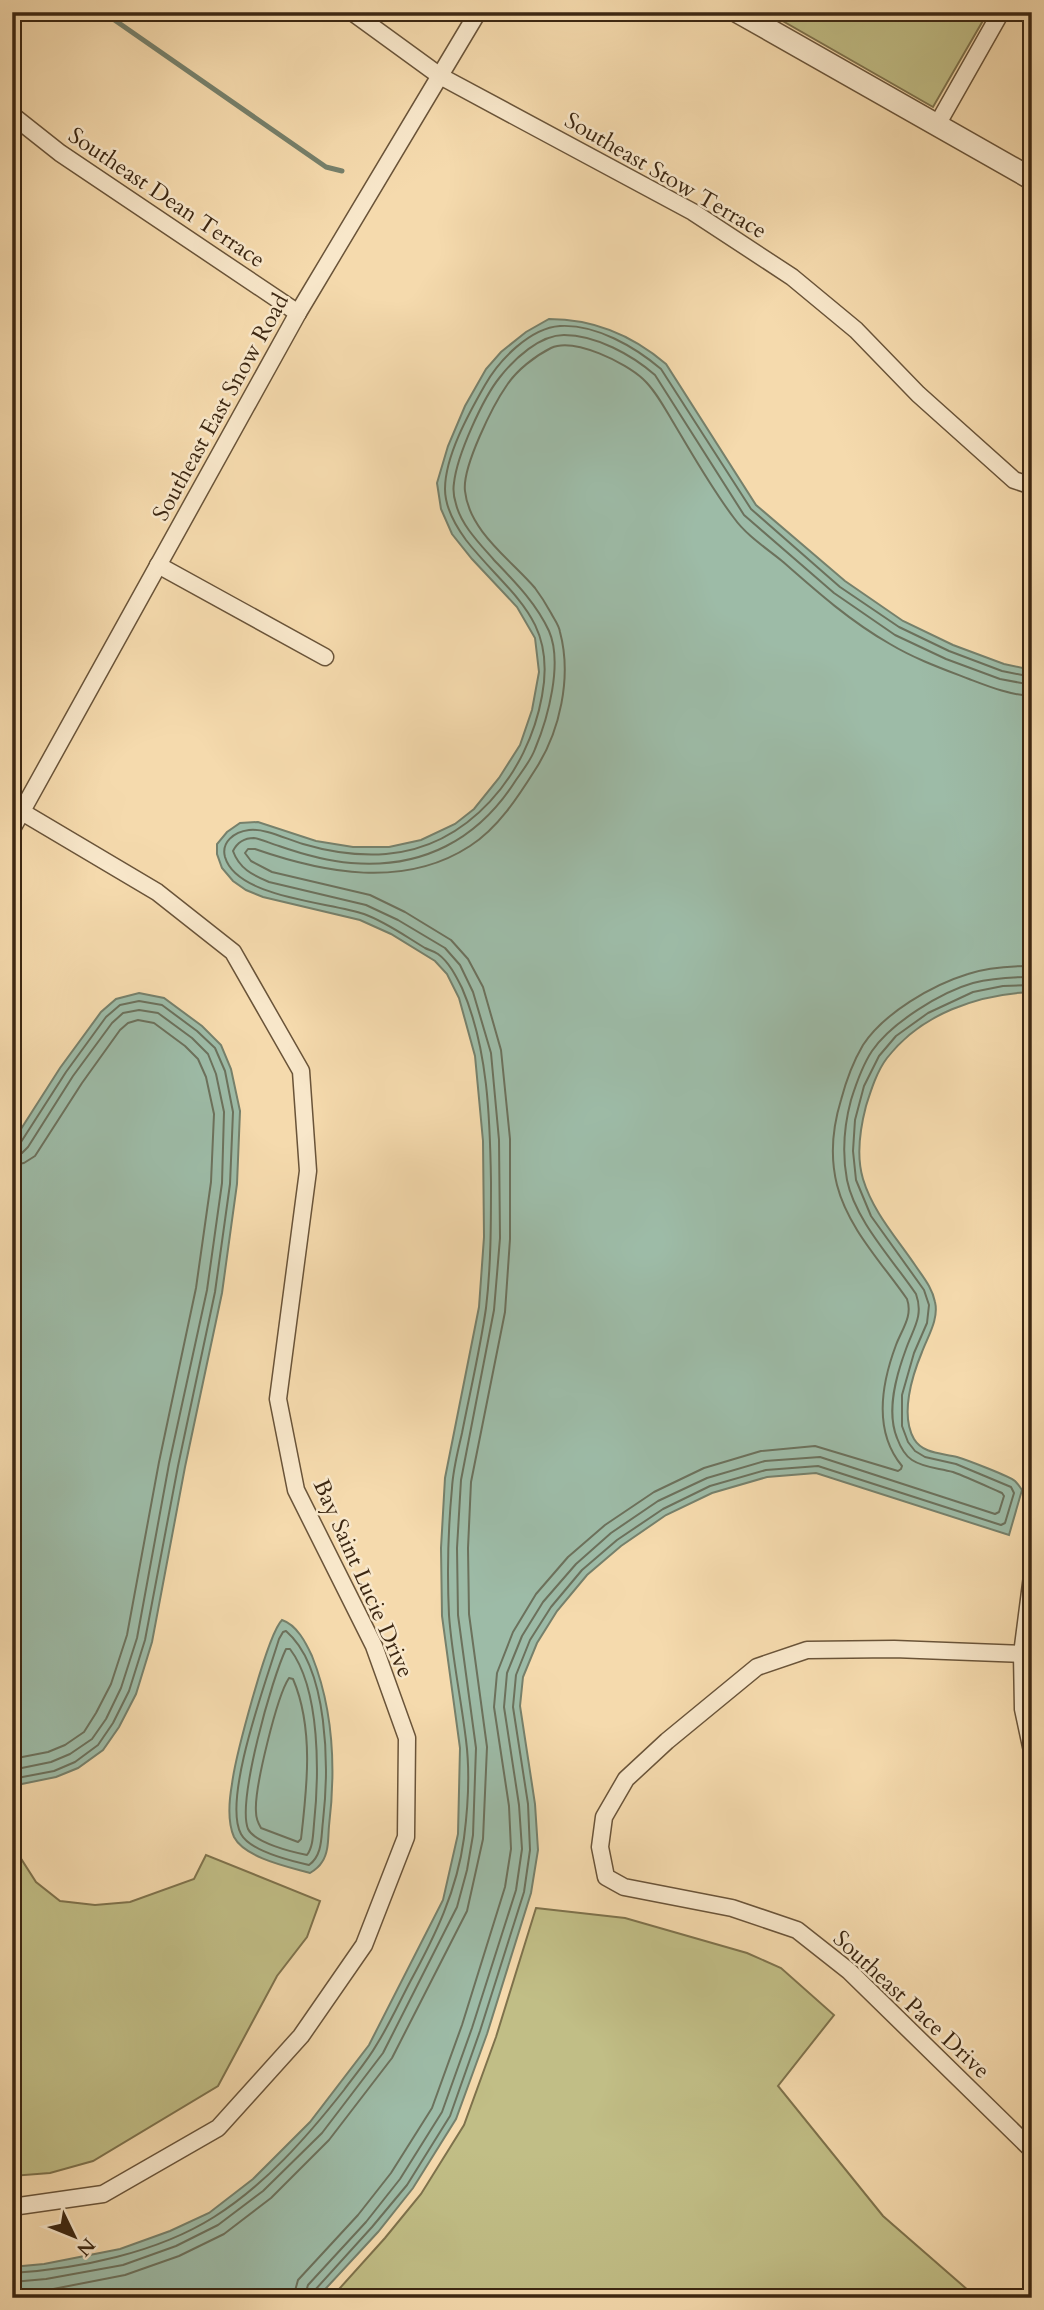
<svg xmlns="http://www.w3.org/2000/svg" width="1044" height="2310" font-family="Cardo,serif">
<style>
.green{fill:#c1be86;stroke:#7e724c;stroke-width:2}
.water{fill:#9dbba7;stroke:#76806b;stroke-width:2}
.lines{fill:none;stroke-linecap:round;stroke-linejoin:round}
.shore{stroke:#6c715c;stroke-width:2}
.stream{stroke:#76806b;stroke-width:5}
.minor-casing{stroke:#6a5439;stroke-width:19}
.tertiary-casing{stroke:#6a5439;stroke-width:24}
.minor{stroke:#f8e7ca;stroke-width:16}
.tertiary{stroke:#f8e7ca;stroke-width:21}
.labels{text-anchor:middle;stroke-width:5;stroke-linejoin:round;paint-order:stroke}
.street-label{font-size:23px;fill:#3c2712;stroke:#f8e7ca}
</style>
<rect width="100%" height="100%" fill="#f5daad"/>
<filter id="stains"><feTurbulence type="fractalNoise" baseFrequency=".00286" numOctaves="4"/><feColorMatrix values="0 0 0 0 .2 0 0 0 0 .09 0 0 0 0 .02 0 0 0 .5 -.17"/></filter>
<radialGradient id="worn" r=".72"><stop offset=".6" stop-color="#630" stop-opacity="0"/><stop offset="1" stop-color="#630" stop-opacity=".3"/></radialGradient>
<g class="green">
<path d="M767,12H988L933,107Z"/>
<path d="M12,1835L20,1857L36,1882L60,1901L95,1905L130,1902L194,1879L206,1855L320,1901L307,1937L277,1976L218,2086L93,2161L50,2173L12,2176Z"/>
<path d="M536,1908L625,1918L747,1953L781,1968L834,2015L778,2086L883,2216L977,2298H331L385,2238L421,2194L464,2125L496,2037Z"/>
</g>
<g class="water">
<path d="M549,319C593,319 632,335 666,364L756,505L845,581L903,621L953,645L1004,664L1032,670V992C978,994 921,1014 887,1058C877,1071 871,1090 866,1106C860,1129 856,1156 863,1179C873,1212 896,1237 915,1265C923,1277 932,1287 935,1302C939,1319 928,1336 922,1352C912,1376 900,1415 914,1439C923,1454 942,1453 957,1457C967,1460 1009,1476 1015,1481C1018,1484 1020,1487 1022,1490L1009,1535L816,1473L767,1477L712,1493L666,1515L621,1546L587,1575L557,1611L537,1643L523,1677L520,1706L535,1804L538,1850L531,1893L487,2034L456,2119L413,2188L378,2232L317,2298H12V2267L44,2264L120,2249L170,2231L209,2213L253,2179L310,2122L369,2045L443,1900L458,1834L460,1748L442,1616L441,1548L445,1478L479,1307L484,1237L483,1141L475,1056L459,998L447,974L435,961L391,934L360,920L263,897L246,890L233,881L222,868L217,854V844L227,832L240,823L258,822L316,841L353,847H389L421,840L455,824L474,809L499,778L520,745L532,710L539,672L535,638L517,607L472,559L452,534L441,509L437,483L448,446L465,406L486,369L501,352L526,332Z"/>
<path d="M139,993L164,998L202,1026L221,1045L231,1069L240,1111L237,1184L222,1293L185,1467L152,1642L136,1694L119,1727L103,1750L78,1768L56,1777L12,1786V1143L60,1068L101,1012L116,999Z"/>
<path d="M282,1620C297,1625 306,1643 312,1656C334,1711 336,1768 329,1826C328,1837 329,1852 322,1862C319,1867 315,1870 310,1873C289,1867 245,1858 234,1837C227,1821 229,1801 232,1784C235,1759 267,1635 282,1620Z"/>
</g>
<g class="lines">
<g class="shore">
<path d="M12,1146L21,1142L66,1072L106,1017L120,1005L139,1001L162,1005L197,1031L215,1048L225,1071L233,1112L230,1184L215,1292L178,1466L145,1640L129,1691L113,1723L98,1745L75,1762L54,1771L12,1779"/>
<path d="M12,1155L22,1153L28,1147L73,1076L112,1023L123,1013L139,1010L158,1013L192,1038L208,1054L216,1074L224,1112L222,1183L207,1290L169,1464L137,1638L121,1688L106,1719L92,1739L70,1754L51,1762L12,1770"/>
<path d="M12,1165L24,1163L35,1156L82,1083L120,1030L128,1023L138,1020L154,1023L185,1046L198,1059L206,1077L214,1114L211,1182L196,1288L159,1462L127,1635L111,1684L96,1713L84,1732L65,1745L48,1752L12,1759"/>
<path d="M286,1631C329,1668 329,1768 323,1821C321,1836 323,1855 309,1865C291,1861 250,1851 241,1834C222,1799 267,1679 279,1639L283,1632Z"/>
<path d="M286,1649H290C321,1690 319,1776 314,1824C313,1835 313,1847 307,1855C292,1852 255,1843 248,1829C237,1801 272,1678 286,1649Z"/>
<path d="M289,1678L293,1679C314,1728 307,1788 301,1839L298,1842L261,1828C258,1823 256,1818 256,1812C254,1789 277,1696 289,1678Z"/>
<path d="M12,2273C78,2269 157,2253 214,2217C265,2185 307,2137 344,2090C355,2075 368,2060 377,2044C389,2025 399,2003 410,1982C435,1936 457,1891 464,1838C468,1807 470,1771 466,1740C461,1698 452,1657 449,1615C447,1573 448,1530 452,1488C453,1469 458,1451 462,1433C470,1392 480,1350 486,1308C491,1266 491,1224 491,1182C490,1118 488,1048 462,988C456,976 449,962 438,954C434,951 429,950 425,948C405,936 386,922 364,914C329,902 237,898 225,857C221,842 234,832 249,830C265,828 286,839 303,844C330,852 358,856 386,854C469,847 528,774 542,696C557,617 508,594 466,540C455,525 445,508 445,489C445,456 469,413 485,385C499,360 530,328 560,326C596,324 635,347 661,369L751,509L840,587L899,627L949,651L1002,671L1032,677"/>
<path d="M12,2282L46,2279L123,2265L176,2246L218,2225L263,2191L322,2133L383,2053L457,1907L467,1870L473,1835L476,1748L458,1615L457,1548L461,1480L494,1310L500,1238L499,1140L491,1053L473,992L460,965L445,948L398,920L366,905L269,882C252,875 239,868 233,851C237,843 244,838 254,838C262,839 271,844 279,846C302,854 326,861 351,863C422,869 478,840 516,780C523,770 531,760 535,749C548,718 563,663 549,631C536,603 515,582 494,560C480,544 461,525 456,504C454,498 453,489 454,483C457,455 483,398 500,377C515,358 540,335 564,335C596,335 632,355 655,375L744,515L834,593L895,635L946,659L1000,679L1032,685"/>
<path d="M12,2293L48,2290L125,2275L179,2256L224,2234L271,2198L329,2140L392,2058L467,1911L483,1839L487,1747L469,1614L468,1548L471,1482L505,1312L510,1239V1139L501,1050L483,987L468,959L451,940L405,912L370,895L272,872L251,861L245,853L248,849H255C324,873 404,889 470,846C498,828 518,797 535,770C560,732 572,677 560,632C559,625 554,619 551,613C546,604 541,596 535,588C511,560 469,531 465,491C462,467 493,405 507,385C517,370 535,356 551,348C574,337 626,363 643,379C657,392 666,411 676,427C694,457 712,489 734,518C746,535 766,548 782,561C816,591 851,622 890,644C915,659 943,669 969,679C990,687 1010,695 1032,696"/>
<path d="M293,2298L298,2280L358,2215L391,2173L432,2108L462,2025L505,1887L511,1849L509,1806L494,1707L497,1673L513,1632L536,1594L568,1557L605,1525L654,1492L704,1468L761,1451L815,1446L898,1471L901,1469L902,1466C873,1431 881,1385 896,1345C902,1329 913,1316 907,1299C882,1263 848,1228 837,1185C830,1157 833,1126 841,1100C846,1081 853,1062 863,1045C884,1013 932,985 968,974C989,967 1010,966 1032,966"/>
<path d="M304,2298L308,2285L366,2222L400,2179L442,2112L472,2028L516,1890L522,1849L519,1805L504,1707L507,1673L522,1636L543,1602L576,1564L611,1533L658,1501L707,1478L765,1461L820,1457L995,1514L999,1512L1004,1496L1002,1493C986,1486 969,1478 953,1472C939,1468 924,1468 912,1460C904,1455 900,1446 897,1438C886,1411 896,1376 906,1349C913,1329 924,1316 916,1294C893,1260 855,1220 847,1180C842,1153 844,1126 851,1100C856,1084 862,1066 872,1051C891,1023 941,992 973,983C993,978 1012,977 1032,977"/>
<path d="M313,2298L315,2290L372,2227L407,2185L450,2116L480,2031L524,1892L530,1850L528,1804L513,1707L516,1675L530,1640L551,1607L582,1570L617,1540L663,1509L710,1486L766,1470L818,1466L1001,1525L1005,1523L1014,1493L1011,1487L956,1464L925,1457L915,1451L908,1442L902,1426V1395L914,1353L927,1323L929,1305L924,1290L871,1216L856,1180L853,1151L855,1120L864,1086L879,1056L896,1036L928,1013L973,992L1003,986L1032,985"/>
</g>
<path class="stream" d="M103,12L326,167L342,171"/>
<defs>
<g id="minor">
<path d="M352,12L440,76L693,212L792,277L856,330L918,394L1014,480L1032,486"/>
<path d="M12,115L60,153L298,313"/>
<path d="M937,125L1001,12"/>
<path d="M158,565L325,657"/>
<path d="M12,806L157,892L233,952L301,1071L308,1171L278,1399L296,1490L374,1646L407,1738L406,1837L364,1945L301,2036L218,2128L103,2194L12,2207"/>
<path d="M12,829L298,313L478,12"/>
<path d="M1032,1576L1022,1654L1023,1709L1032,1751"/>
<path d="M1022,1654L894,1649L807,1650L757,1667L667,1741L626,1779L604,1817L600,1847L606,1877L624,1887L732,1908L797,1930L849,1971L1032,2150"/>
</g>
<path id="tertiary" d="M738,12L1032,179"/>
</defs>
<use href="#minor" class="minor-casing"/>
<use href="#tertiary" class="tertiary-casing"/>
<use href="#minor" class="minor"/>
<use href="#tertiary" class="tertiary"/>
</g>
<g class="labels">
<g class="street-label">
<text transform="translate(666 175) rotate(30)" y="8">Southeast Stow Terrace</text>
<text transform="translate(167 197) rotate(34)" y="8">Southeast Dean Terrace</text>
<text transform="translate(220 407) rotate(-61)" y="8">Southeast East Snow Road</text>
<text transform="translate(364 1578) rotate(66)" y="8">Bay Saint Lucie Drive</text>
<text transform="translate(912 2004) rotate(43)" y="8">Southeast Pace Drive</text>
</g>
</g>
<rect width="1044" height="2310" fill="none" stroke="#f5daad" stroke-width="42"/>
<rect x="14" y="14" width="1016" height="2282" fill="none" stroke="#3c2712" stroke-width="3.5"/>
<rect x="21" y="21" width="1002" height="2268" fill="none" stroke="#3c2712" stroke-width="2"/>
<g transform="translate(74 2236) rotate(133)" stroke="#f8e7ca" stroke-width="5" paint-order="stroke">
<path d="M0-5L12 26L0 18L-12 26Z" fill="#3c2712"/>
<text y="-10" font-size="19" font-weight="bold" text-anchor="middle" fill="#3c2712">N</text>
</g>
<rect width="100%" height="100%" filter="url(#stains)"/>
<rect width="100%" height="100%" fill="url(#worn)"/>
</svg>
